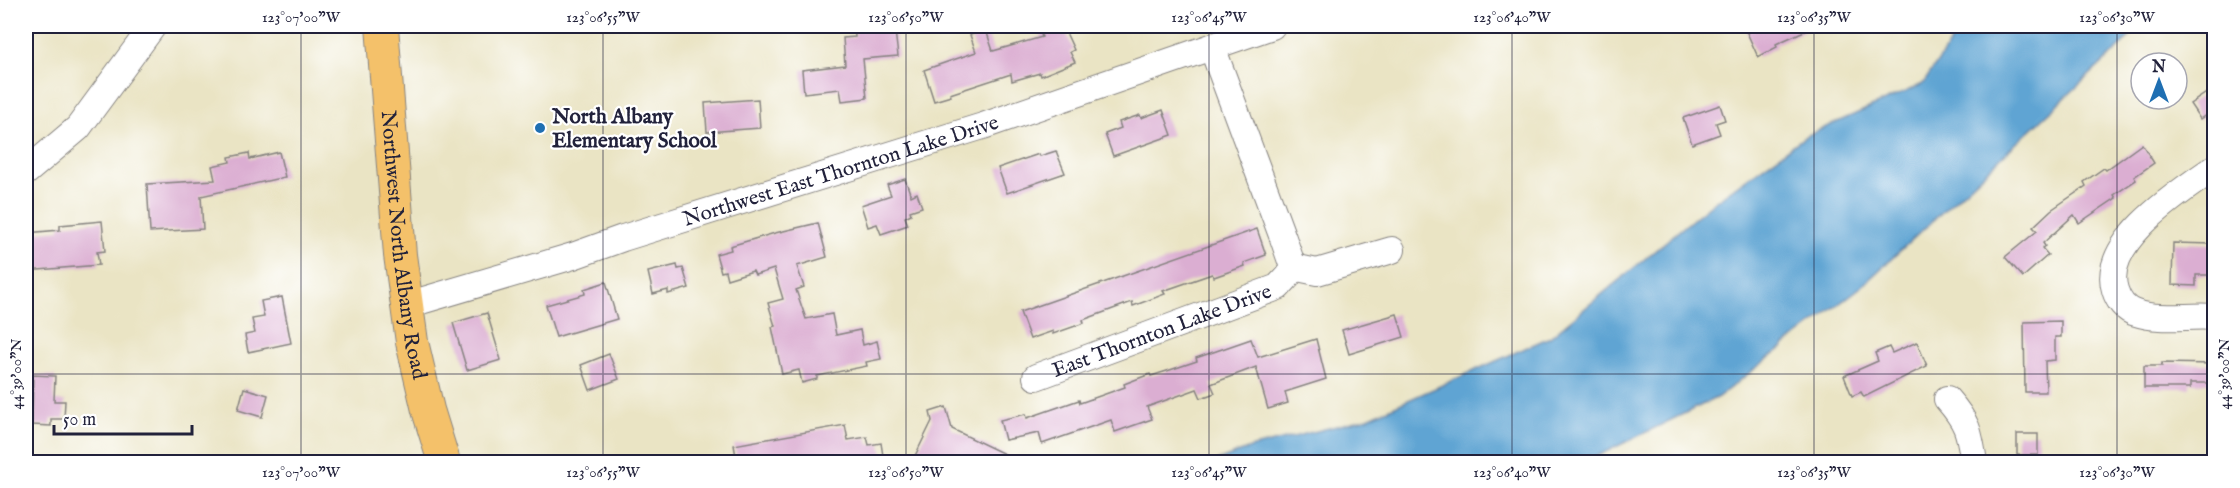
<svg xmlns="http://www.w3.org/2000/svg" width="2240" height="488" font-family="'IM FELL English',serif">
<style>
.water{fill:#5ea4d3;stroke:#406387;stroke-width:1.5}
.building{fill:#dbaed2}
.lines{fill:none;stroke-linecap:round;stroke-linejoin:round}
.minor-casing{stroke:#868380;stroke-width:28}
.major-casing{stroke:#868380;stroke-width:34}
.minor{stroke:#fff;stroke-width:26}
.major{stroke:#f4c16a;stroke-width:32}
.ticks{fill:none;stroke:#22223b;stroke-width:1.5;stroke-opacity:0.45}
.poi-dot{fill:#1f6fb2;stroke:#fff;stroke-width:2}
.labels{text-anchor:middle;stroke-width:4.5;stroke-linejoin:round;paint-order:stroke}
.poi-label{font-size:21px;font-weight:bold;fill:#22223b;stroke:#fff;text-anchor:start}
.street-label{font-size:21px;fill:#22223b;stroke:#fff}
.neatline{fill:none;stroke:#22223b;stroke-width:2}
.ticks-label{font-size:15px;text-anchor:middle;fill:#22223b}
</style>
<rect width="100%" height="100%" fill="#fff"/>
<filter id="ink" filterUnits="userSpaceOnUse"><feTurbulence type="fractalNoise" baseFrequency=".0167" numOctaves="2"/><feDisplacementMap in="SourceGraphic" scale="12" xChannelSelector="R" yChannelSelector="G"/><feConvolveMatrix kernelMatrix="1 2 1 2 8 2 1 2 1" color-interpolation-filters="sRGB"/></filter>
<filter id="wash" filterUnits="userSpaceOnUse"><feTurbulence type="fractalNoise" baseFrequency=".008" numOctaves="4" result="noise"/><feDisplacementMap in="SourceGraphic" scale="24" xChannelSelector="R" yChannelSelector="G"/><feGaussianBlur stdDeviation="1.35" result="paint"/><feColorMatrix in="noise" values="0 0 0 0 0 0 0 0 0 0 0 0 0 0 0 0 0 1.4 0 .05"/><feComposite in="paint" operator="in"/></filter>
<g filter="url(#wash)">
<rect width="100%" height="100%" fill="#eae4c4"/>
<path class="water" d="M1968,26H2139L2120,47L1861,287L1718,397L1585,462H1215L1250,448L1368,418L1550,337L1709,206L1806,136L1923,84L1952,40Z"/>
<g id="blocks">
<g class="building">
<path d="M854,26H887L888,32L895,31L898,56L863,59L867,98L842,101L840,89L804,93L802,70L845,65L843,38L855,37Z"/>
<path d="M1038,26H1063L1074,50L1070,52L1075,62L1041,76L1040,73L1012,81L1011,74L950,94L951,96L934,101L924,70L976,52L970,35L986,30L993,51L1042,37Z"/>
<path d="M1744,26H1815L1776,44L1777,47L1758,57Z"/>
<path d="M2214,88V109L2200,119L2190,104Z"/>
<path d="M758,99L760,128L707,132L705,103Z"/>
<path d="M1720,105L1725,120L1716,123L1720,134L1692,144L1683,118Z"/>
<path d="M1163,110L1172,135L1113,156L1105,134L1121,128L1119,122L1140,115L1141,118Z"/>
<path d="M2142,144L2154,163L2134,177L2136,180L2114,195L2116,198L2079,223L2074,215L2043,243L2045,246L2042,248L2048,255L2023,277L2005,257L2037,231L2033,227L2051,210L2086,186L2084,182L2104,168L2106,170Z"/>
<path d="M1056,151L1065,173L1007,193L998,168L1039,154L1040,156Z"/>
<path d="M279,152L285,177L201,196L203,229L150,232L147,184L215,180L212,166L230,162L229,157L249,153L250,159Z"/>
<path d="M905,179L911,196L917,193L922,207L910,211L911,214L905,217L908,225L881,234L877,224L868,227L861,205L891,195L887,185Z"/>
<path d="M102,221L105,251L97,252L99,265L26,271V233L60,230V225Z"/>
<path d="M818,223L827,257L797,266L804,287L796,290L806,319L832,314L836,335L860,330L863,345L877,341L881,359L866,362L867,366L817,376V379L802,383L799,370L782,374L772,327L775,326L768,303L783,299L774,269L755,275L753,271L727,279L725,271L721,272L716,254L731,250L730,246L775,233Z"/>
<path d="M1257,229L1266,255L1244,263L1245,266L1214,277L1212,274L1163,291L1165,294L1133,306L1132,302L1083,320L1084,323L1053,334V331L1030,339L1020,312Z"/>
<path d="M2173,243L2214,244V275H2196V286L2172,285Z"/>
<path d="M677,265L678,269L683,268L689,288L668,294V290L653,294L648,272Z"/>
<path d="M606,282L617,319L556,337L546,305L585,294L584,289Z"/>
<path d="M282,297L291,343L248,352L245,335L255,333L252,319L264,317L261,301Z"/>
<path d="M487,313L501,360L467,370L453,323Z"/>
<path d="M1397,314L1404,337L1349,354L1342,330Z"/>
<path d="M2061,321V337H2055V360L2045,361L2046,392H2025L2024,322Z"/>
<path d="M1251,339L1258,357L1316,339L1326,379L1285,392L1288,403L1268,409L1256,367L1211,384L1215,393L1201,398L1197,389L1147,407L1152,419L1115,432L1111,420L1042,444L1039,433L1005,440L1000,420L1026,414L1027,418L1079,400L1080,403L1125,387L1124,384L1150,374L1151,376L1170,370L1197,361L1196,358Z"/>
<path d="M1917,342L1927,366L1864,397L1861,392L1852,396L1844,376L1878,361L1875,353L1889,347L1892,353Z"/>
<path d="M609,354L619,379L590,390L581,365Z"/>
<path d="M2162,363L2214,364V383H2190V388H2144V366H2162Z"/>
<path d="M33,375L55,376L54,401H65L64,419H51V426L32,425Z"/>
<path d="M244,388L268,395L262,417L238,410Z"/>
<path d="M946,407L952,429L1021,462H912L932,421L930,412Z"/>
<path d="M845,425L848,440L867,437L869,445L881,443L884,462H737L734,445Z"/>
<rect x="2017" y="434" width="21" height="21"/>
</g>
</g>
</g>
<g filter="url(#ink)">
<use href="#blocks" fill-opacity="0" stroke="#868380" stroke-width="1.5"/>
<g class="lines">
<defs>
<g id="minor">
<path d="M2214,168C2181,191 2100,242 2115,290C2118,300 2125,310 2136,313C2160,321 2189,315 2214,317"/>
<path d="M26,172L78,128L153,26"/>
<path d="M1293,267L1317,272L1392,250"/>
<path id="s1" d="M407,305L573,256L623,238L983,126L1272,26"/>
<path id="s2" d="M1036,377L1278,287L1288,276L1293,267L1283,238L1212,47"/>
<path d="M1947,399C1968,423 1969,431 1974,462"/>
</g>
<g id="major">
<path id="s3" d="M382,26L400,255L412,342L428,410L444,462"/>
</g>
</defs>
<use href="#minor" class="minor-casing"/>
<use href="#major" class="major-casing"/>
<use href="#minor" class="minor"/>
<use href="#major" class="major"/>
</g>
</g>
<path class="ticks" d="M301,26V462M603,26V462M906,26V462M1209,26V462M1512,26V462M1814,26V462M2117,26V462M26,374H2214"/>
<circle class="poi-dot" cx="540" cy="128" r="6"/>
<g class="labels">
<g class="poi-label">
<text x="552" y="123">North Albany<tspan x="552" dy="24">Elementary School</tspan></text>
</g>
<g class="street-label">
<text dy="7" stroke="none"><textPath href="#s1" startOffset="454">Northwest East Thornton Lake Drive</textPath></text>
<text dy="7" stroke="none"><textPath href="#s3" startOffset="220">Northwest North Albany Road</textPath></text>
<text dy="7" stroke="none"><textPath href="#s2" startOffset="134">East Thornton Lake Drive</textPath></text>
</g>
</g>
<rect width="2240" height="488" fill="none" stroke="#fff" stroke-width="66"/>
<g transform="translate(2159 81)"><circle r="28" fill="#ffffff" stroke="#a7a7b1" stroke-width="1.5"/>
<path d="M0-4.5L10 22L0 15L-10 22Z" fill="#1f6fb2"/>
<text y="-9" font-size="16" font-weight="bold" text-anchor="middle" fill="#22223b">N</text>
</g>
<path d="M54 425v9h138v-9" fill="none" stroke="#22223b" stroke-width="3"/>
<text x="63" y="425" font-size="18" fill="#22223b" stroke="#ffffff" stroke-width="4.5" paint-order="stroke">50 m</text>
<rect x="33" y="33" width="2174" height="422" class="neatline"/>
<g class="ticks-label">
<text x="301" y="22">123°07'00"W</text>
<text x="603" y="22">123°06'55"W</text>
<text x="906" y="22">123°06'50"W</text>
<text x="1209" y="22">123°06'45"W</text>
<text x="1512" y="22">123°06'40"W</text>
<text x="1814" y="22">123°06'35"W</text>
<text x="2117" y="22">123°06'30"W</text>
<text transform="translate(16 374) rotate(-90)" y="5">44°39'00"N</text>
<text transform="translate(2224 374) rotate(-90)" y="5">44°39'00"N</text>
<text x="301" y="477">123°07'00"W</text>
<text x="603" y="477">123°06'55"W</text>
<text x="906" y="477">123°06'50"W</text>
<text x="1209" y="477">123°06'45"W</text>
<text x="1512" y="477">123°06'40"W</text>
<text x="1814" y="477">123°06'35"W</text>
<text x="2117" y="477">123°06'30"W</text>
</g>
</svg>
